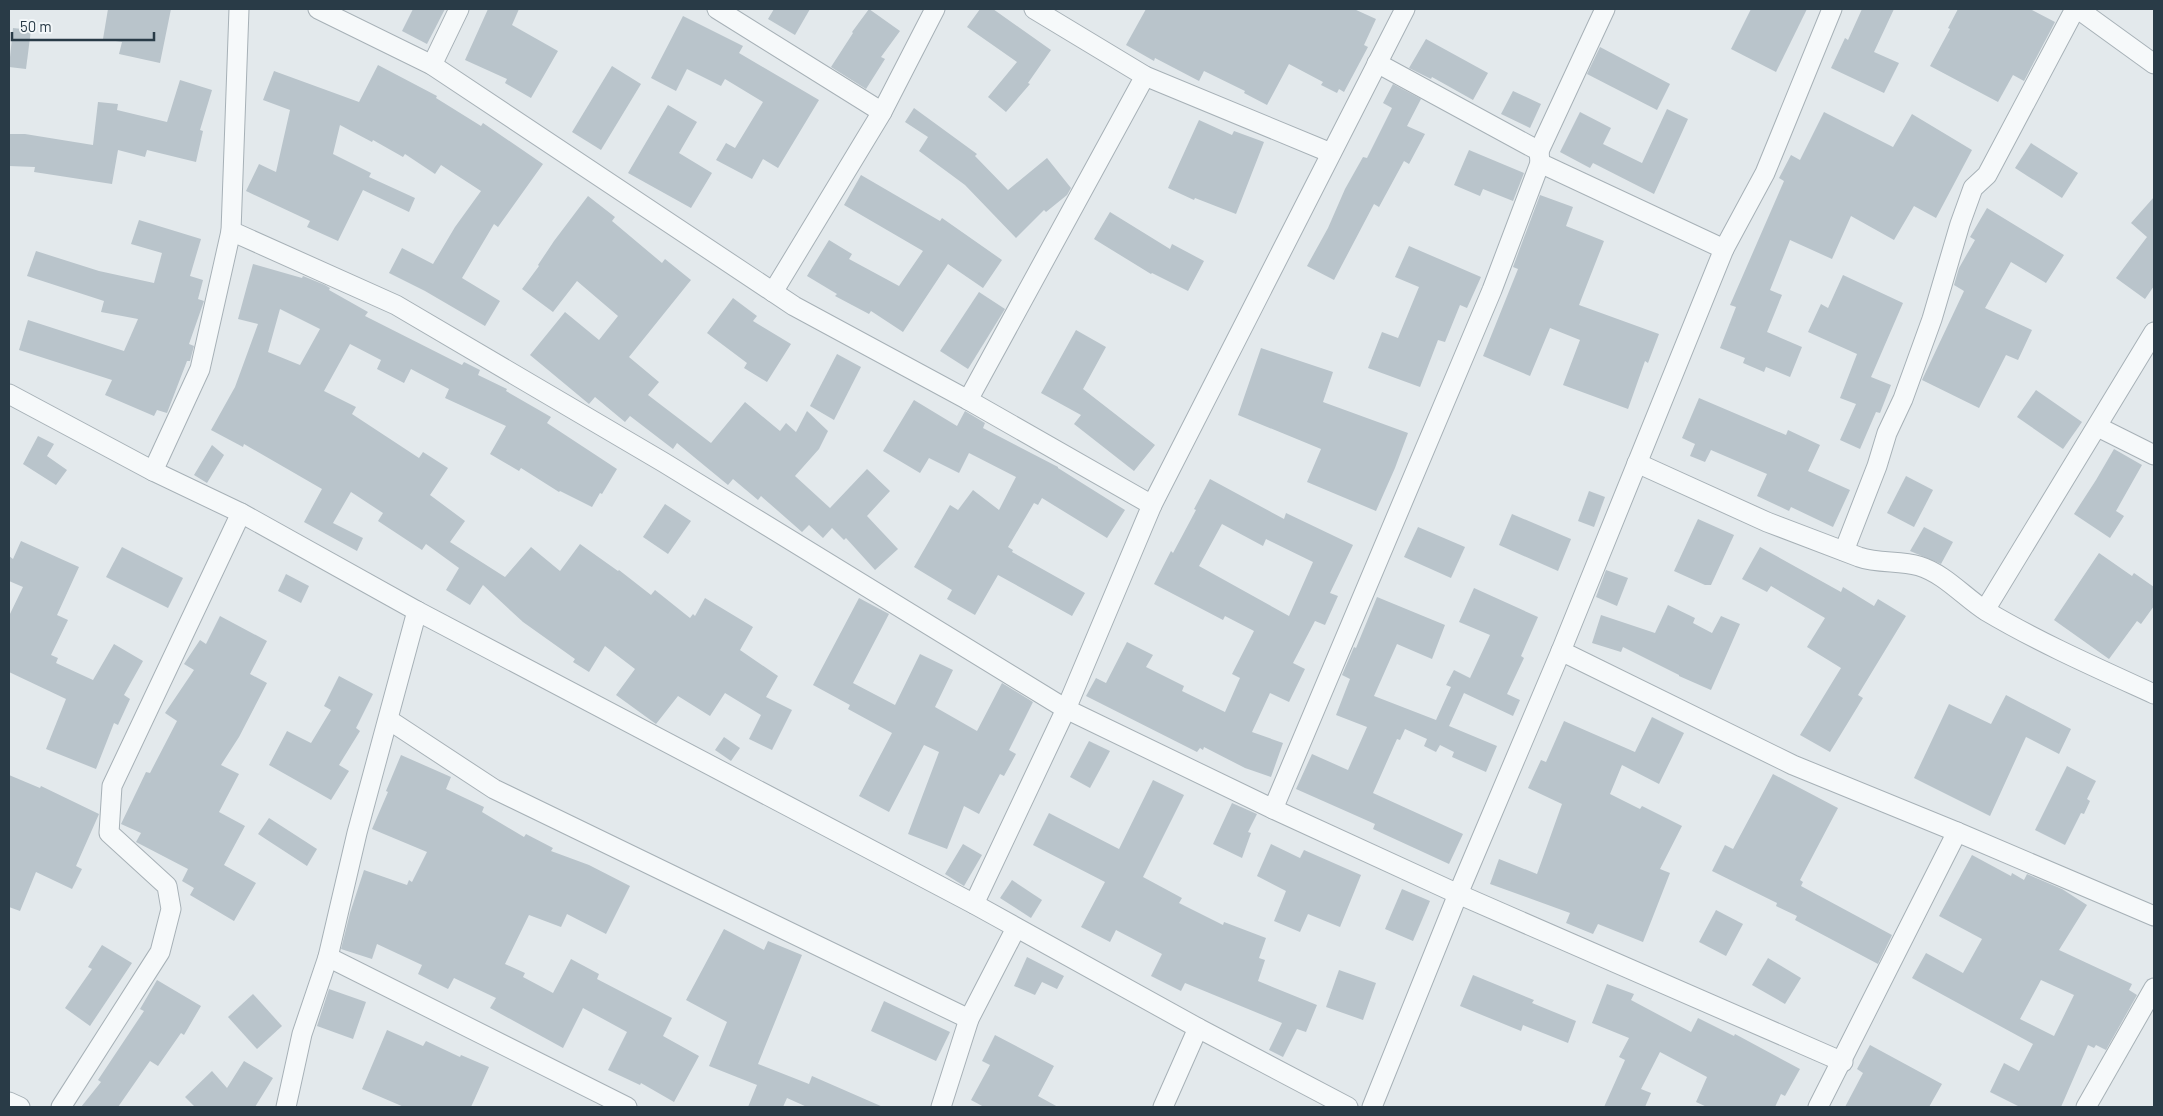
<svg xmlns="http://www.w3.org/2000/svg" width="2163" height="1116" font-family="Barlow,sans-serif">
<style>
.building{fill:#b9c4cb;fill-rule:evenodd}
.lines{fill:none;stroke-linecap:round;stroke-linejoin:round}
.street-casing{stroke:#a7b1b7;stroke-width:21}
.street{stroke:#f6f9fa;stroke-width:19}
</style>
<rect width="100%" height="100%" fill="#e3e9ec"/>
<g class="building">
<path d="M108,9H171L160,63L119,54L122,42L103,39Z"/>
<path d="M413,9H445L427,44L402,31Z"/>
<path d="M488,9H519L512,25L558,51L531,98L505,83L507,79L465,60Z"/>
<path d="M774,9H810L795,35L768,19Z"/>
<path d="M869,9L900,31L881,57L885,59L866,89L831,67L853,33L852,32Z"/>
<path d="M980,9H993L1051,50L1028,83L1030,84L1006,112L988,97L1017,62L967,27Z"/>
<path d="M1146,9H1354L1376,19L1364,45L1368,47L1344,92L1339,89L1337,93L1321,85L1323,82L1289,64L1267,105L1244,93L1245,91L1204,71L1199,81L1155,58L1154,61L1126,45Z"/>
<path d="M1751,9H1807L1776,72L1731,49Z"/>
<path d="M1862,9H1894L1874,52L1899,63L1884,93L1831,68L1845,38L1848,40Z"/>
<path d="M1958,9H2030L2055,22L2024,81L2013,75L1998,102L1930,66L1950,29L1948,28Z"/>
<path d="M683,16L743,46L739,53L819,100L778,168L763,159L752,179L716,160L726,143L735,148L763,102L725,79L721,86L687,69L676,91L651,78Z"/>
<path d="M13,28L31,30L26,69L9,67Z"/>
<path d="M1426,39L1488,73L1473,100L1432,77L1431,79L1409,68Z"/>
<path d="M1600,47L1670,84L1657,110L1587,74Z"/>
<path d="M378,65L437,96L436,98L481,126L483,123L543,164L498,227L494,224L462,278L500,301L485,326L425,291L389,273L402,248L433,264L455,227L481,191L441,165L435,174L405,154L403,157L373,140L372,142L340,125L333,154L371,173L369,177L415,198L409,212L363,190L338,241L307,227L310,221L246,191L259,164L276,172L290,110L263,100L274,71L359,102Z"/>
<path d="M612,66L641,84L601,150L572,132Z"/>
<path d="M180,80L212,90L200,130L203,131L196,162L147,150L145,157L118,150L112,184L34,172L35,167L9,166V134H25L93,145L98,102L118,104L117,110L167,122Z"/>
<path d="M1393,84L1421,99L1407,126L1425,134L1409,164L1404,161L1379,207L1374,204L1334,280L1307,266L1328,228L1345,189L1363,157L1367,158L1392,108L1383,103Z"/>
<path d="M1513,91L1541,104L1530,128L1501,114Z"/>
<path d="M668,105L697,122L679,153L712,173L691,208L628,173Z"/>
<path d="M914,108L977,154L975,156L1008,190L1047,158L1071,188L1067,195L1046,212L1044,210L1016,238L965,185L919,151L928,137L905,122Z"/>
<path d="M1667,109L1688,119L1654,194L1593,163L1590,168L1560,152L1580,112L1611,128L1603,144L1642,163Z"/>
<path d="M1824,112L1893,147L1912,114L1972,150L1936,218L1914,206L1894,240L1851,216L1832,259L1790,240L1770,290L1782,295L1767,332L1802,347L1790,377L1766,367L1764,372L1743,363L1745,358L1720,348L1736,307L1730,305L1784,181L1779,178L1791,155L1800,160Z"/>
<path d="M1199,120L1232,135L1234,131L1264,142L1236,214L1195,198L1194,200L1168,188Z"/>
<path d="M2031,143L2078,173L2062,198L2015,168Z"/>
<path d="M1469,150L1524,173L1513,201L1483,189L1480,196L1454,185Z"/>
<path d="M861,175L940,221L942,218L1002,260L983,288L948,264L903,332L871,311L869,314L835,296L837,294L807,276L829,240L852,254L849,259L899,286L923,251L844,205Z"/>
<path d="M1540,195L1573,207L1566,226L1604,241L1579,305L1659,334L1648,363L1645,361L1628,409L1563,385L1580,340L1550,328L1530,376L1483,356L1518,269L1513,267Z"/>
<path d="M588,196L615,217L612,221L662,263L665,259L691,280L629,357L659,382L648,395L711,443L745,402L780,431L786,423L796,432L807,411L828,431L819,449L795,476L830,508L867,469L890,491L867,516L898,549L875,570L846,538L844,540L832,528L823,538L809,525L802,532L761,496L758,500L733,479L728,485L677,443L673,449L630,416L625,422L595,397L589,404L530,355L565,312L599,340L618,316L577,281L553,312L522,289L539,266L538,265L554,241Z"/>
<path d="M2154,197V286L2145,299L2116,278L2147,237L2131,223Z"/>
<path d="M1987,208L2064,255L2046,283L2011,262L1985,308L2032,330L2018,360L2006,355L1979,408L1922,380L1964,291L1954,285L1959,268L1975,240L1970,237Z"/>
<path d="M1110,212L1170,249L1172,244L1204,261L1188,291L1152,273L1151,274L1094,239Z"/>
<path d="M139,220L201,239L190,276L203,280L198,299L204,301L189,344L194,346L190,361H187L167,413L157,410L154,416L105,395L112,380L19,350L28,320L124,351L138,319L101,312L104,301L27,276L36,251L99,271L154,283L162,253L131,244Z"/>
<path d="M1409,246L1481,277L1467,308L1460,305L1445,342L1438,340L1420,387L1368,368L1382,332L1398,338L1419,287L1395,277Z"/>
<path d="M253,264L302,278L303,276L325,285L330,288L329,290L368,312L365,316L462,365L464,362L480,370L478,375L507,389L506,391L551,417L547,423L617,469L602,494L600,493L592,507L560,491L559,492L521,468L519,471L490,454L506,426L445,398L449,389L411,369L404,383L377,369L381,360L350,344L324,391L356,407L352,414L419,458L423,452L448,468L430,495L465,521L450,542L505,577L531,547L560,571L580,544L618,571L619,570L651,595L655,590L690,618L693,614L695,616L705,598L753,627L740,650L778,676L766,697L792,710L772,750L749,739L761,715L725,693L710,716L678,696L656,724L616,695L635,669L605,646L589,672L573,662L575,659L523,622L483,585L470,605L446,590L459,568L426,544L422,550L378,521L383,513L351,492L333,523L363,538L357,551L304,522L322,489L244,444L243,447L211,430L235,387L258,324L238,319ZM280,309L320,329L300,365L268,352Z"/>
<path d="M1843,275L1903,303L1871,377L1891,385L1880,413L1876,412L1860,449L1840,440L1856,404L1840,398L1857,354L1808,332L1821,304L1828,308Z"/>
<path d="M979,292L1005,309L968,369L940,351Z"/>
<path d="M733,298L757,316L753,321L791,344L767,382L744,368L747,363L707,333Z"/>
<path d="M1076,330L1106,347L1083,389L1155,445L1134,471L1074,424L1081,415L1041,393Z"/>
<path d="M1261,348L1333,372L1323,402L1408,433L1395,468L1376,511L1307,482L1321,449L1238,415Z"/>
<path d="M837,354L861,367L834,420L810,406Z"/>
<path d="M2036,390L2082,422L2063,449L2017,417Z"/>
<path d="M1699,398L1786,435L1788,430L1820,445L1808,471L1850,490L1833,527L1791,507L1789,511L1757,496L1767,474L1711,450L1705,462L1690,456L1695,444L1682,438Z"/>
<path d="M914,400L957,426L965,411L985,423L983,428L1058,467V468L1125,510L1107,538L1042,498L1038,505L1034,503L1008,547L1013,550L1012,552L1085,593L1072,616L998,575L975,615L947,599L952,590L914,567L950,505L958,510L973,490L999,510L1016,477L969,453L959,473L929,458L920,473L883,451Z"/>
<path d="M38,436L54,444L47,456L67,470L56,485L23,464Z"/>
<path d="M212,445L224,455L207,483L194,475Z"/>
<path d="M2114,449L2142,465L2116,511L2124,516L2110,538L2074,514L2096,480Z"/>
<path d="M1906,476L1933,490L1914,527L1887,513Z"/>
<path d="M1210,479L1284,519L1286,513L1353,545L1330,593L1338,596L1325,625L1315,621L1293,663L1305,669L1289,702L1270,693L1252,732L1283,743L1271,777L1245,768L1204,747L1203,750L1200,748L1197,752L1086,696L1096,678L1106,683L1127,642L1153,655L1146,667L1184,686L1182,691L1225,712L1240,678L1232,674L1254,631L1225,616L1223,620L1154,584L1171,551L1173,553L1196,510L1194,509ZM1222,524L1263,546L1266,539L1313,562L1289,616L1199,566Z"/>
<path d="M1589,491L1605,497L1594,527L1578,521Z"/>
<path d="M665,504L691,521L668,554L643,537Z"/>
<path d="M1512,514L1571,539L1558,571L1499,545Z"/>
<path d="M1698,519L1734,535L1711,585H1705L1674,571Z"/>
<path d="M1418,527L1465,547L1451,578L1404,557Z"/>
<path d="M1924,527L1953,542L1941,564L1910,551Z"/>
<path d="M21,541L79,567L57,615L68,620L51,655L58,658L56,663L93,680L114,644L143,661L124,695L130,699L118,725L114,723L96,769L46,749L66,699L9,672V616L23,587L9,581V556L13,559Z"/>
<path d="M122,547L183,578L168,608L106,577Z"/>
<path d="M1760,547L1841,592L1843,587L1874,606L1878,599L1906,616L1858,695L1863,698L1830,752L1800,735L1841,668L1807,647L1825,618L1771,586L1767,592L1742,579Z"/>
<path d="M2099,553L2132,576L2134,573L2154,587V606L2141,624L2137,621L2109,659L2054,620Z"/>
<path d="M1606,570L1628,578L1617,606L1596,597Z"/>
<path d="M286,574L309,586L301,603L278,591Z"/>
<path d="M1474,588L1538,617L1521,656L1524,658L1507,694L1520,700L1513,716L1464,693L1449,726L1497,746L1486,772L1452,757L1454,752L1440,745L1436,752L1424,746L1427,739L1405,729L1400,740L1397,739L1373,793L1463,834L1449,864L1373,829L1375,824L1296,789L1312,754L1348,770L1367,727L1336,715L1350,679L1342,675L1354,647L1356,648L1377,597L1445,625L1432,659L1397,644L1374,696L1436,720L1451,687L1446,685L1454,670L1470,678L1490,635L1459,622Z"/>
<path d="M859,598L889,614L853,683L895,705L920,654L953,670L935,707L977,731L1002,683L1033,702L1009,750L1016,754L1004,776L1000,774L979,814L964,806L947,849L908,834L939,752L924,745L889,812L859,796L892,733L848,709L850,705L813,685Z"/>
<path d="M1668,605L1695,618L1693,623L1712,633L1721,616L1740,624L1711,690L1679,676V675L1623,647L1621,652L1592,643L1601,615L1655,633Z"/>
<path d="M220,616L267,641L250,674L267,683L239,737L221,765L239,774L219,812L245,826L224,865L256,883L234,921L190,895L194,888L182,881L188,869L136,842L141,833L121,824L146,772L150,773L177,721L165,713L194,670L184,664L200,640L206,644Z"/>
<path d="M339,676L373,694L356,728L360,731L339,765L349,771L331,800L269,765L287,731L311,743L331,710L324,706Z"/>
<path d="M2006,695L2071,729L2059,754L2026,737L1990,816L1914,778L1949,704L1991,724Z"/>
<path d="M1652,717L1684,733L1659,784L1622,765L1610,794L1640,809L1642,806L1682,826L1660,869L1670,873L1643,942L1598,924L1593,934L1566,923L1570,913L1490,884L1499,859L1537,874L1562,804L1528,788L1541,760L1546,762L1564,721L1635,752Z"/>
<path d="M724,737L740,748L731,761L715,750Z"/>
<path d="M1089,741L1110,751L1090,788L1070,777Z"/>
<path d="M401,755L451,777L446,789L484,807L482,812L524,837L526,834L553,848L551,851L589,865L630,886L606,934L567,914L561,927L529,915L505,964L525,973L523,977L553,993L571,959L599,974L597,979L672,1018L663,1036L699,1056L674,1102L641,1083L640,1085L608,1070L627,1032L583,1008L563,1048L490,1008L496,998L454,978L448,989L418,974L422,965L377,944L372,959L341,949L350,913L364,870L407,885L409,880L412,882L427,852L372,829L388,792L386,791Z"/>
<path d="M2067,766L2096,781L2087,799L2090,801L2084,814L2081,813L2065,845L2035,830Z"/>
<path d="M1773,774L1838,808L1800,880L1803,882L1801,886L1892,935L1878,964L1795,920L1797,916L1776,906L1777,903L1712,871L1725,845L1733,849Z"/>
<path d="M9,775L40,788L41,786L99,814L76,866L82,869L72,889L36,872L20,911L9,907Z"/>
<path d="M1153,780L1184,795L1143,877L1182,898L1179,903L1223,925L1224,922L1266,938L1259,958L1265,960L1258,981L1317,1005L1306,1032L1297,1029L1283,1057L1269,1050L1282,1023L1185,983L1181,991L1151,976L1162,954L1116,930L1110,942L1081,927L1105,882L1033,845L1049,813L1119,849Z"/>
<path d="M1232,803L1257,814L1248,832L1251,833L1242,858L1213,844Z"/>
<path d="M269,818L317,849L307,866L258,834Z"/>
<path d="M963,844L982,855L964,886L945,874Z"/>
<path d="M1271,844L1300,858L1304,850L1361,875L1340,927L1308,914L1300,932L1274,921L1286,891L1257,876Z"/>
<path d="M1972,855L2011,876L2012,873L2024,880L2027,874L2062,889L2087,905L2059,950L2132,984L2129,990L2137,995L2106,1050L2096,1045L2094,1048L2088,1045L2061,1107H2020L1990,1092L2004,1063L2019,1071L2033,1044L1912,978L1926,953L1963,973L1982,939L1939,916ZM2041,980L2074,995L2054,1036L2020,1019Z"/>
<path d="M1012,880L1042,900L1031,918L1000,898Z"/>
<path d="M1402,889L1430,901L1413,941L1385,929Z"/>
<path d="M1716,910L1743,924L1726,956L1699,942Z"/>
<path d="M724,929L764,950L768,941L802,955L758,1064L809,1084L812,1076L883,1107H807L787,1098L783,1107H748L757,1085L709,1066L727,1022L686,1000Z"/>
<path d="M102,945L132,963L90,1026L65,1008L92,969L88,967Z"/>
<path d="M1027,957L1064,976L1057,989L1042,982L1035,995L1014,986Z"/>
<path d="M1768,958L1801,978L1785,1004L1752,985Z"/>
<path d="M1339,970L1376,983L1363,1020L1326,1007Z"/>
<path d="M1473,975L1534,1000L1532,1003L1576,1021L1568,1043L1523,1025L1521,1031L1460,1006Z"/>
<path d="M157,980L201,1006L184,1035L181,1033L158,1066L150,1061L118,1107H81L101,1082L98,1080L144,1011L140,1009Z"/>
<path d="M1607,984L1634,994L1631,1000L1691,1032L1698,1018L1734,1036L1735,1034L1800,1069L1785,1096L1781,1094L1775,1107H1707L1696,1102L1707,1077L1660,1052L1641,1089L1651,1093L1645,1107H1604L1625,1060L1619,1057L1629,1038L1592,1023Z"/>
<path d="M329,989L366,1002L353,1039L317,1026Z"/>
<path d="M253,994L282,1026L257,1049L228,1017Z"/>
<path d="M884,1001L950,1032L936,1061L871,1031Z"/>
<path d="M387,1030L423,1046L426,1041L460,1057L461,1055L489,1067L471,1107H404L362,1089Z"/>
<path d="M995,1035L1054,1066L1038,1096L1058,1107H984L971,1100L990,1065L982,1061Z"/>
<path d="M1870,1045L1942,1084L1929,1107H1845L1863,1073L1857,1069Z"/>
<path d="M244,1061L273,1078L255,1107H195L185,1097L212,1071L227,1088Z"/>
</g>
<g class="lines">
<defs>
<g id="street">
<path d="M318,9L432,65L794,306L968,400L1152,505"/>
<path d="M717,9L882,112L773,292"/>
<path d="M1034,9L1145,76L1331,153"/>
<path d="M2078,9L2154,64"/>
<path d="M1377,63L1539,151L1540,163L1724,249"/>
<path d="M432,65L459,9"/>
<path d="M882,112L935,9"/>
<path d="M1539,151L1605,9"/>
<path d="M231,231L396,305L663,462L1066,709L1273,809L1458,894L1843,1062"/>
<path d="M9,394L153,471L241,513L417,611L974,904L1198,1028L1348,1107"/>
<path d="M968,400L1145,76"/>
<path d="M2098,427L2154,455"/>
<path d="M1637,463L1767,522L1859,557C1879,564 1900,560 1919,566C1945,574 1964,597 1986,611C2040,643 2097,668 2154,694"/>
<path d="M153,471L200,369L231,231L239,9"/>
<path d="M1844,551L1877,466L1887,433L1903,399L1932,319L1960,224L1973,188L1987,175L2075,9"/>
<path d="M1985,610L2154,332"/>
<path d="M1561,651L1793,765L1957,832L2154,916"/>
<path d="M389,720L494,789L969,1019"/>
<path d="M1273,809L1492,290L1540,163"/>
<path d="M974,904L1066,709L1152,505L1405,9"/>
<path d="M328,957L627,1107"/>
<path d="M9,1102L20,1107"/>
<path d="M61,1107L160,952L171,909L167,886L109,833L112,786L241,513"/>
<path d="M286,1107L302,1034L328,957L357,833L417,611"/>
<path d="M941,1107L969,1019L1016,928"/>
<path d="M1163,1107L1198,1028"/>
<path d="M1372,1107L1458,894L1561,651L1724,249L1765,173L1832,9"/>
<path d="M1818,1107L1957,832"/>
<path d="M2086,1107L2154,988"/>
</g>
</defs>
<use href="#street" class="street-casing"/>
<use href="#street" class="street"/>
</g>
<rect width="2163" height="1116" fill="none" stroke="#293b47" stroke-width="20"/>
<path d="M12 32v8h142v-8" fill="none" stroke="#293b47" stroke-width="2.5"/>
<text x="20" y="32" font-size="15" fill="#293b47" stroke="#f3f7f9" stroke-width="4" paint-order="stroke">50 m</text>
</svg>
